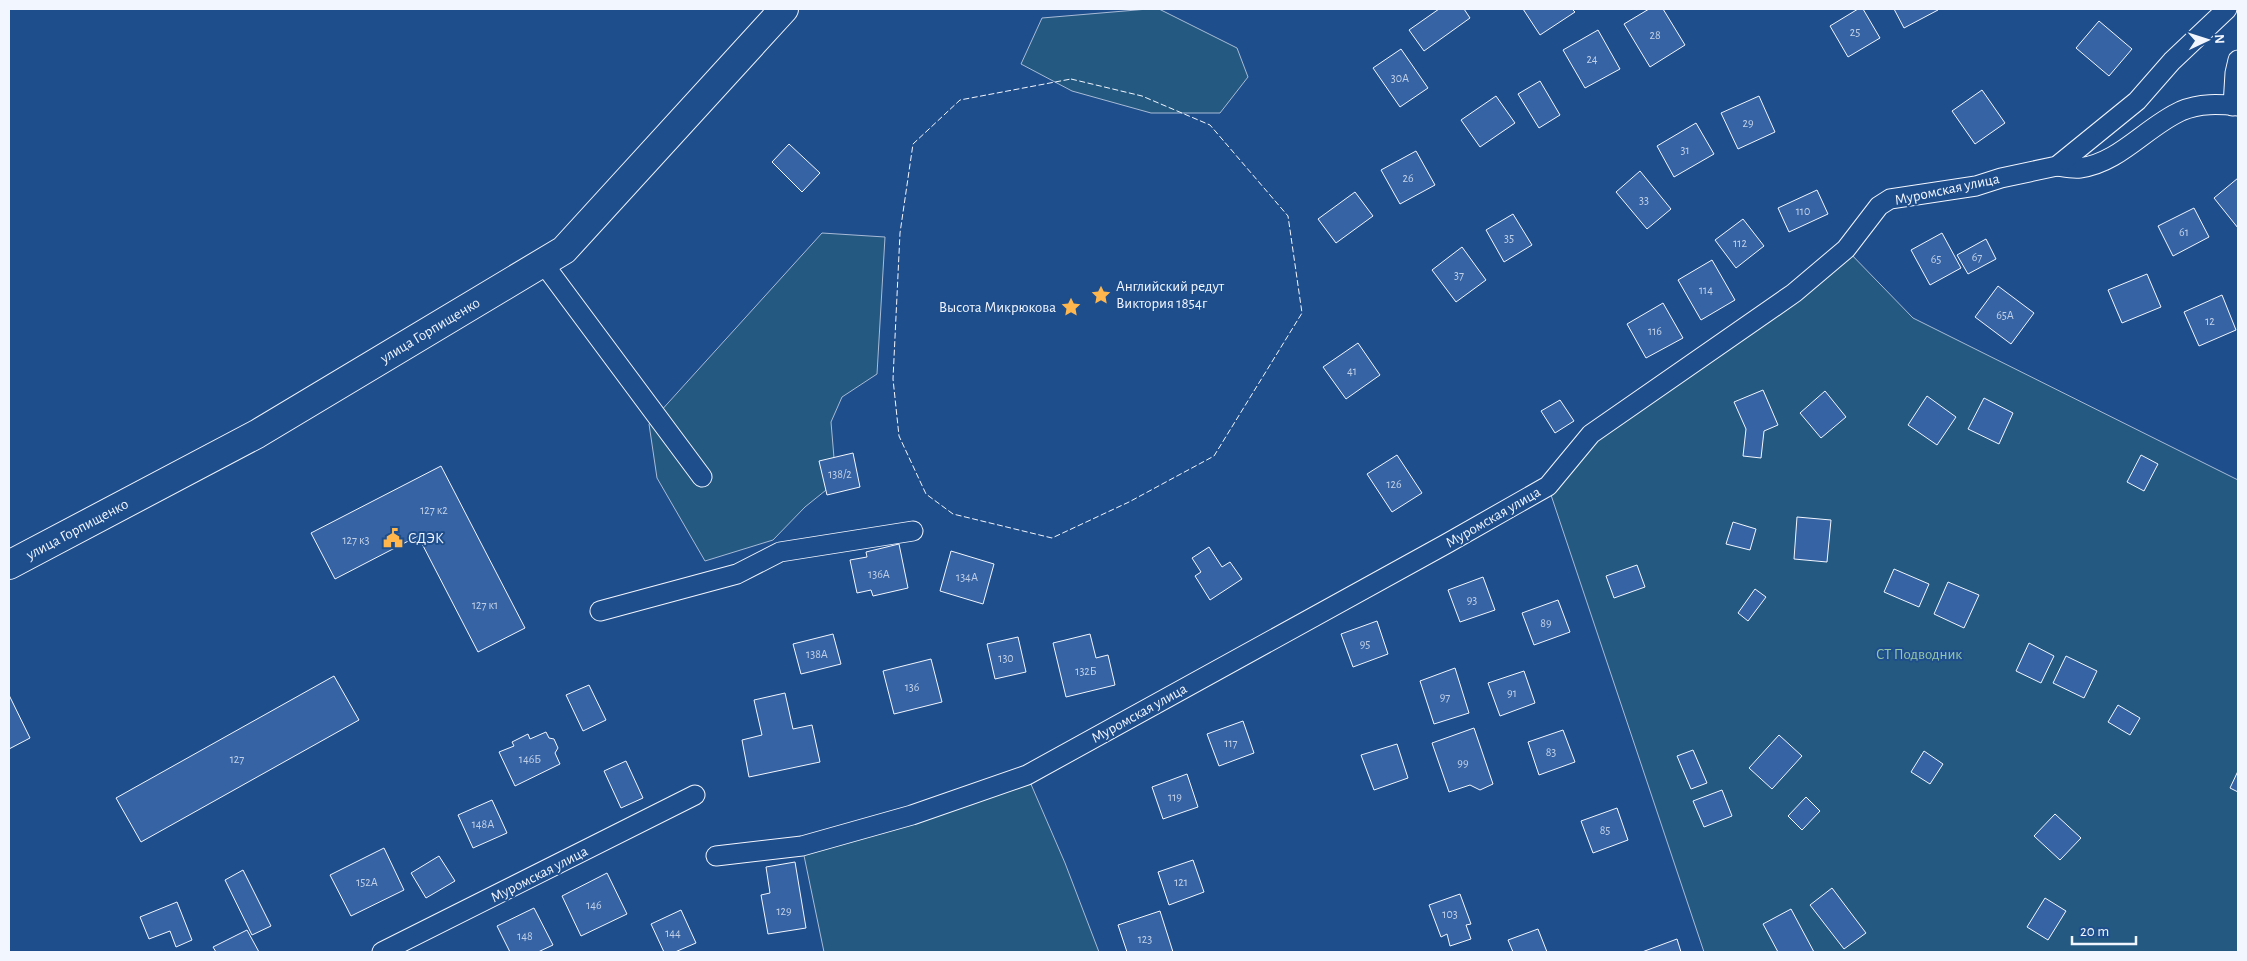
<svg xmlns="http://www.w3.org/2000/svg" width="2247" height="961" font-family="'Alegreya Sans',sans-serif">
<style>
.green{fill:#245a82;stroke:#a8bbd7}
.building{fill:#3563a3;stroke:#f2f6ff}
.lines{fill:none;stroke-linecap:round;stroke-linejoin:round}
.minor-casing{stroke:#f2f6ff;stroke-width:21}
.secondary-casing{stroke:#f2f6ff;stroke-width:30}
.minor{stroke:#1f4e8c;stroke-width:19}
.secondary{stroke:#1f4e8c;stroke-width:28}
.fence{stroke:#f2f6ff;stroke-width:1;stroke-dasharray:6 2.5;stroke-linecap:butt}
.labels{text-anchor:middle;stroke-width:4;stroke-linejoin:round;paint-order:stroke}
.number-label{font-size:12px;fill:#c3d1e8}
.street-label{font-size:15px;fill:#f2f6ff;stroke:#1f4e8c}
.poi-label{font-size:15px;fill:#f2f6ff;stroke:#1f4e8c;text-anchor:start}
.park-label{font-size:15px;fill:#97c8a6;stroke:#1f4e8c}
</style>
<rect width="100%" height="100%" fill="#1f4e8c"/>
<g class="green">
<path d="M1148,9H1159L1237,48L1248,77L1220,113H1151L1072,91L1021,64L1042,18Z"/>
<path d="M822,233L885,237L877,374L842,397L831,422L836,482L805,507L773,540L705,561L657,478L649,424Z"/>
<path d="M1846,249L1913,318L2238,480V952H1704L1548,486L1604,425Z"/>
<path d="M1027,775L1065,863L1099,952H824L802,846Z"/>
</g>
<g class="building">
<path d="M1439,9H1464L1470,18L1424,51L1409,30Z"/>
<path d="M1523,9H1572L1575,12L1540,35Z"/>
<path d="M1649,9H1663L1685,45L1650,67L1624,24Z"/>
<path d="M1858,9H1863L1880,38L1848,57L1830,26Z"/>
<path d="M1894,9H1937L1938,10L1904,28Z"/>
<path d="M2099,21L2132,49L2109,76L2076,48Z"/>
<path d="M1598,30L1620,69L1585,88L1563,50Z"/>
<path d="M1401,49L1428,88L1400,107L1373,68Z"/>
<path d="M1540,81L1560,115L1539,128L1518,94Z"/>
<path d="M1982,90L2005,123L1975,144L1952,111Z"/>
<path d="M1496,96L1515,123L1480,147L1461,120Z"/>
<path d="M1759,96L1775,132L1738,149L1721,113Z"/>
<path d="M1696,123L1714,154L1674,177L1657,146Z"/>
<path d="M789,144L820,173L802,192L772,162Z"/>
<path d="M1416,151L1435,185L1400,204L1381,170Z"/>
<path d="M1640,171L1671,209L1647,229L1616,192Z"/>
<path d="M2238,178V228L2214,198Z"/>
<path d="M1817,190L1828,214L1789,232L1778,208Z"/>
<path d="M1355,192L1373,216L1336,243L1318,219Z"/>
<path d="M2194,208L2209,237L2173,256L2158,226Z"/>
<path d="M1513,214L1532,245L1504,262L1486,230Z"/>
<path d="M1743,219L1764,246L1736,268L1715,240Z"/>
<path d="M1942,233L1961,268L1930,285L1911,250Z"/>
<path d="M1986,239L1996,259L1968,274L1957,255Z"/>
<path d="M1462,247L1486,280L1456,302L1432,270Z"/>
<path d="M1712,260L1735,300L1701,320L1678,280Z"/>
<path d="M2147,274L2161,307L2122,323L2108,290Z"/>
<path d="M1998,286L2034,313L2011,344L1975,317Z"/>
<path d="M2222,295L2236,330L2199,346L2184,312Z"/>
<path d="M1663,303L1683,338L1646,358L1627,324Z"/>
<path d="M1358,343L1380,375L1346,399L1323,367Z"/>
<path d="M1763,390L1778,425L1764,431L1761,458L1743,456L1746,429L1734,402Z"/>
<path d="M1825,391L1846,417L1821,438L1800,413Z"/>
<path d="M1927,396L1956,417L1937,445L1908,425Z"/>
<path d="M1984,398L2013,413L1999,444L1968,429Z"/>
<path d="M1560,400L1574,421L1555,433L1541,411Z"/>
<path d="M853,453L860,487L827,495L819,461Z"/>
<path d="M1397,455L1422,493L1392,512L1367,474Z"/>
<path d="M2141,455L2158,464L2144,491L2127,482Z"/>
<path d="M441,466L525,628L478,652L418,536L335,579L311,533Z"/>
<path d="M1797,517L1831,520L1827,562L1794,559Z"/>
<path d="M1733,522L1756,529L1750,550L1726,544Z"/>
<path d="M899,544L908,588L873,596L871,590L857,593L850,560L867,557L866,552Z"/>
<path d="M1209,547L1222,567L1230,562L1242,579L1210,600L1195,576L1201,572L1192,558Z"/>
<path d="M951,551L994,564L983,604L940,591Z"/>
<path d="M1637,565L1645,587L1614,598L1606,576Z"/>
<path d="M1894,569L1929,584L1919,607L1884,592Z"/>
<path d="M1483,577L1495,610L1460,622L1448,590Z"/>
<path d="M1948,582L1979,595L1964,628L1934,614Z"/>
<path d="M1755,589L1766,597L1748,621L1738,613Z"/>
<path d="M1558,600L1570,632L1534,645L1522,613Z"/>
<path d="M1377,621L1388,654L1353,667L1341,634Z"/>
<path d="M833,634L841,664L801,674L793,644Z"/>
<path d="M1090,634L1096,658L1108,655L1115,685L1066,697L1053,643Z"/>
<path d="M1018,637L1026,672L995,679L987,644Z"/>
<path d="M2029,643L2054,656L2041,683L2016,671Z"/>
<path d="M2066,656L2097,671L2084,698L2053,683Z"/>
<path d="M931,659L942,702L894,714L883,671Z"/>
<path d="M1455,668L1469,713L1434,724L1420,681Z"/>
<path d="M1524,671L1535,703L1500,716L1488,683Z"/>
<path d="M334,676L359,720L141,842L116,798Z"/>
<path d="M589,685L606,720L583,731L566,695Z"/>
<path d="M785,693L793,729L812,725L820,762L749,777L742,740L762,735L754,700Z"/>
<path d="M9,695L30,738L9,749Z"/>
<path d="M2118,705L2140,718L2130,735L2108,722Z"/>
<path d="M1243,721L1254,753L1219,766L1207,734Z"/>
<path d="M1474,728L1493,784L1480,790L1470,785L1449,792L1432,743Z"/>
<path d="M1563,730L1575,762L1539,775L1528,742Z"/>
<path d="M546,732L549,738L554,739L558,748L555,753L560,764L515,786L499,752L514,746L512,742L528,734L530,739Z"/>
<path d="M1779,735L1802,756L1772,789L1749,768Z"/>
<path d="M1397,744L1408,778L1374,790L1361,755Z"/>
<path d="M1693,750L1707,783L1691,789L1677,756Z"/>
<path d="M1924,751L1943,764L1930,784L1911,772Z"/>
<path d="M626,761L643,798L621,808L604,771Z"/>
<path d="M2238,771V792L2230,788Z"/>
<path d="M1187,774L1198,807L1163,819L1152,787Z"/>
<path d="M1722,790L1732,816L1704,827L1693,801Z"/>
<path d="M1806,797L1820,811L1802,830L1788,816Z"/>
<path d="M492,800L507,833L473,848L458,815Z"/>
<path d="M1617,808L1628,840L1593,853L1581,821Z"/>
<path d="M2055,814L2081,838L2060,860L2034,836Z"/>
<path d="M384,848L404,890L351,916L330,875Z"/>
<path d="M439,856L455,881L426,898L411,873Z"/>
<path d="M1193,860L1204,892L1169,905L1158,872Z"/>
<path d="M795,862L806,928L768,934L761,895L770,893L766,867Z"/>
<path d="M243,870L271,926L252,935L225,880Z"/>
<path d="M607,873L627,914L581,936L562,896Z"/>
<path d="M1832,888L1866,933L1844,949L1810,905Z"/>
<path d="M1460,894L1471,924L1466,925L1471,939L1450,946L1447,934L1441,937L1429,905Z"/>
<path d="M2045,898L2066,911L2048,940L2027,927Z"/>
<path d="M177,902L192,940L176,947L170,931L149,939L140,917Z"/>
<path d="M534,908L553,945L538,952H510L497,926Z"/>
<path d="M1791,909L1814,952H1778L1763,924Z"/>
<path d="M681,910L696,943L675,952H664L651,924Z"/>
<path d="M1160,911L1173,952H1127L1118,925Z"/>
<path d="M1538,929L1547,952H1513L1508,940Z"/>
<path d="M247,930L259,952H216L213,947Z"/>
<path d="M1677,939L1681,952H1642Z"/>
</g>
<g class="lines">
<defs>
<g id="minor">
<path d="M2233,106L2235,73L2238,60"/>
<path d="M2057,166C2064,167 2073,169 2080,168C2119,163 2146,127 2181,111C2200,103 2219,104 2238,106"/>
<path d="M543,263L702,477"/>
<path d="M600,611L737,574L780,552L913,531"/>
<path d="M716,856L802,846L912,815L1027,775L1446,544L1548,486L1591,434L1794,293L1846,249L1879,206L1890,199L1976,186L2001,178L2057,166L2137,101L2172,61L2227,9"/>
<path d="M382,952L695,795"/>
</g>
<path id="secondary" d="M9,565L257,434L564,250L784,9"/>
</defs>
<use href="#minor" class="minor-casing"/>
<use href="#secondary" class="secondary-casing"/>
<use href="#minor" class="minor"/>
<use href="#secondary" class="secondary"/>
<path class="fence" d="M1071,79L1142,96L1210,125L1288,216L1302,313L1214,456L1129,502L1052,538L953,514L926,494L899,436L893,379L900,233L913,144L960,100Z"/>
</g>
<defs>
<symbol id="sight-bare" viewBox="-9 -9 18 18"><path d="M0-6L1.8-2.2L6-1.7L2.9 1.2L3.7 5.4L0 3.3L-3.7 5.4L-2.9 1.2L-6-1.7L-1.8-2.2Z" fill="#ffb74d" stroke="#1f4e8c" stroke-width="2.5" paint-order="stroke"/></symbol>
<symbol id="civic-bare" viewBox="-9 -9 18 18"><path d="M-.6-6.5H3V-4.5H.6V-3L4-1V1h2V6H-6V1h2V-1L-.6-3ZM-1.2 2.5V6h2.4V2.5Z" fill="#ffb74d" stroke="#1f4e8c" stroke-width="2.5" paint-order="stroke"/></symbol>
</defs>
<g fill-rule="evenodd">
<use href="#sight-bare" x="1087" y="281" width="28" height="28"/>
<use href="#sight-bare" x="1057" y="293" width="28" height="28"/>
<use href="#civic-bare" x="379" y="524" width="28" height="28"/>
</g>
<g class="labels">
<g class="number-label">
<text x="1855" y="36">25</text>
<text x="1655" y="39">28</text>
<text x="1592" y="63">24</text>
<text x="1400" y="82">30А</text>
<text x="1748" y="127">29</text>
<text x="1685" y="154">31</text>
<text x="1408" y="182">26</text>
<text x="1644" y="204">33</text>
<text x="1803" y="215">110</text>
<text x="2184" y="236">61</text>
<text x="1509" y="242">35</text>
<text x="1740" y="247">112</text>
<text x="1977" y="261">67</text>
<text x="1936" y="263">65</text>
<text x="1459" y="279">37</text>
<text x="1706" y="294">114</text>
<text x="2005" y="319">65А</text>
<text x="2210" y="325">12</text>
<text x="1655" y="335">116</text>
<text x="1352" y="375">41</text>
<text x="840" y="478">138/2</text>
<text x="1394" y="488">126</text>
<text x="434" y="514">127 к2</text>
<text x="356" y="544">127 к3</text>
<text x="879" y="578">136А</text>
<text x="967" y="581">134А</text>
<text x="1472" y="604">93</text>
<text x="485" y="609">127 к1</text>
<text x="1546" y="627">89</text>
<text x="1365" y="648">95</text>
<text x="817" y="658">138А</text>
<text x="1006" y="662">130</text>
<text x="1086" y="675">132Б</text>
<text x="912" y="691">136</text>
<text x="1512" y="697">91</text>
<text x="1445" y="701">97</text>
<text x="1231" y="747">117</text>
<text x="1551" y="756">83</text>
<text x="237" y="763">127</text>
<text x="530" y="763">146Б</text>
<text x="1463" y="767">99</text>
<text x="1175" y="801">119</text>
<text x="483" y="828">148А</text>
<text x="1605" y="834">85</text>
<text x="367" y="886">152А</text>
<text x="1181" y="886">121</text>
<text x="594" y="909">146</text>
<text x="784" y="915">129</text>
<text x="1450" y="918">103</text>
<text x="673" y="937">144</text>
<text x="525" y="940">148</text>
<text x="1145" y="943">123</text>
</g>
<g class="street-label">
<text transform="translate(1947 189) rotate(-12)" y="5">Муромская улица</text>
<text transform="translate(430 330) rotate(-31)" y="5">улица Горпищенко</text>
<text transform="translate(1493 517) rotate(-30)" y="5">Муромская улица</text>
<text transform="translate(77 529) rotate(-28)" y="5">улица Горпищенко</text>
<text transform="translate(1139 713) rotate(-29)" y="5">Муромская улица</text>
<text transform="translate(539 874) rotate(-27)" y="5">Муромская улица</text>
</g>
<g class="poi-label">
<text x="1116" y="291">Английский редут<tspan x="1116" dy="17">Виктория 1854г</tspan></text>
<text x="1056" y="312" text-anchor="end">Высота Микрюкова</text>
<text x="408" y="543">СДЭК</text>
</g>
<g class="park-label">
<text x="1919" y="659">СТ Подводник</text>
</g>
</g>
<rect width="2247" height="961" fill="none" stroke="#f2f6ff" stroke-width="20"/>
<g transform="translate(2207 40) rotate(86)" stroke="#1f4e8c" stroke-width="4" paint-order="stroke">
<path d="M0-4L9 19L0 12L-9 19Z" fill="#f2f6ff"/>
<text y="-8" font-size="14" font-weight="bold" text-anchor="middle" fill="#f2f6ff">N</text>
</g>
<path d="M2072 936v8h64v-8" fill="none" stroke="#f2f6ff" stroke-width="2.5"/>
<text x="2080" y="936" font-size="15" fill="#f2f6ff" stroke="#1f4e8c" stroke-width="4" paint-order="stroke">20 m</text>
</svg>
